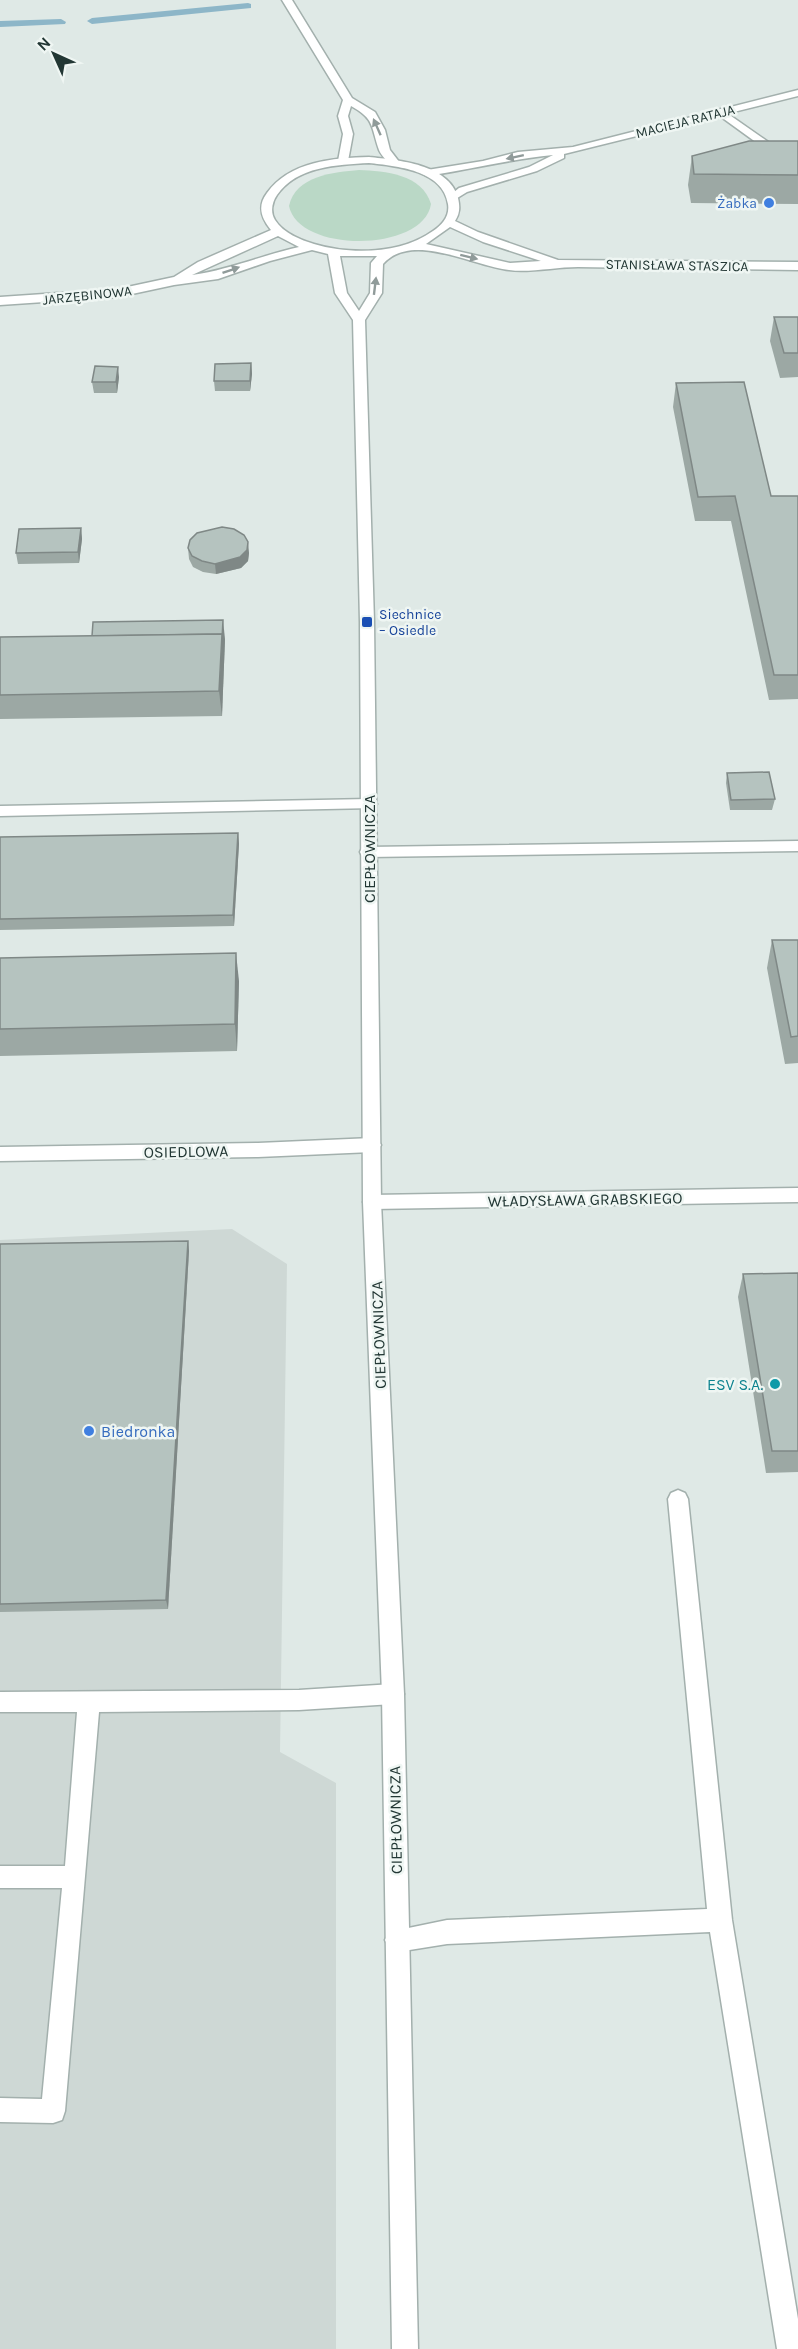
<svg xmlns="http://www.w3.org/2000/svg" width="798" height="2349" font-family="Karla,sans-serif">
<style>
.built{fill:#ced8d5}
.green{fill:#bad8c6}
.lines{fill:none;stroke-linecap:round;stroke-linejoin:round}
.stream{fill:#8db6c8;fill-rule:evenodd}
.service-casing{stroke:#a3b0ad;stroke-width:3}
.minor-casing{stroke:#a3b0ad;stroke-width:3}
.tertiary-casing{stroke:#a3b0ad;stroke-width:3}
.service{fill:#fff;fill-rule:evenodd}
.minor{fill:#fff;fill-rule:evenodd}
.tertiary{fill:#fff;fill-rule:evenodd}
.wall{fill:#9ca8a4}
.shaded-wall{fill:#7f8886}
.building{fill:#b5c3bf;stroke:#7f8886;stroke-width:1.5}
.oneway{fill:#909b9a}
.shop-dot{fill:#3f7fe0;stroke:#eff6f3;stroke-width:2}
.transit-dot{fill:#1a4fb4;stroke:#eff6f3;stroke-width:2}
.culture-dot{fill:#0f9aa8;stroke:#eff6f3;stroke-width:2}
.labels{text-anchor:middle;stroke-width:5;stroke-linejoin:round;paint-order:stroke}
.far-street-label{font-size:14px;fill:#223734;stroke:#eff6f3}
.far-shop-label{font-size:14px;fill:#366cbe;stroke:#eff6f3;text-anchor:end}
.far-transit-label{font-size:14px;fill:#164399;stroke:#eff6f3;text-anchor:start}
.street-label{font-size:16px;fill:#223734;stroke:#eff6f3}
.culture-label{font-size:16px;fill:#0d838f;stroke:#eff6f3;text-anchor:end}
.shop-label{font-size:16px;fill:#366cbe;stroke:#eff6f3;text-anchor:start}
</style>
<rect width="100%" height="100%" fill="#dfe9e6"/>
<path class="built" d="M232,1229L287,1264L280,1752L336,1783V2349H0V1240Z"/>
<path class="green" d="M359,170C385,171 422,174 431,204C424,252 299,254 289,206C295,176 334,172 359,170Z"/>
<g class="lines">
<g class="stream">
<path d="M248,3L251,4V8L92,24L87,21L92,18Z"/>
<path d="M61,19L66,22L65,24L0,27V21Z"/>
</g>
<defs>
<g id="service">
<path d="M721,109L774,146L798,145V151H768L717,114V110Z"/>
<path d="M678,1490L685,1493L688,1499L732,1920L798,2319V2349H777L710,1932L447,1944L397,1952L389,1948L385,1940L389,1932L447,1920L707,1909L668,1499L671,1493Z"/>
<path d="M393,1684L401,1687L404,1694L401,1701L393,1704L299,1710L99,1712L65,2111L62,2120L53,2123L0,2122V2098L42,2099L62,1888H0V1866H65L77,1712H0V1692L299,1690Z"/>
</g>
<g id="minor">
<path d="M282,0H292L352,98L375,112L385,130L390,150L400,163L399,165H391C387,161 381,155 379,150C371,127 375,119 351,106L348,116L353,134L348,161L347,163H339L338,161L343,134L338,116L343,100Z"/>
<path d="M798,90V96L564,154V158L537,171L467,192L454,200L448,197L459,188L529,167L553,155C511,159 469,170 427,176L421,173L427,170L483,161L518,152L573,147Z"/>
<path d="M369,799L377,804L374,808L0,816V806Z"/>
<path d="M798,841V851L368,857L362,856L360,852L362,848L368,847Z"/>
<path d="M372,1138L378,1140L381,1145L378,1150L372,1152L258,1157L0,1161V1147L258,1143Z"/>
<path d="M798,1188V1202L372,1209L366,1207L363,1202L366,1197L372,1195Z"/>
</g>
<path id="tertiary" d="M369,157C398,160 449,164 458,198C460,207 460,213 455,221L478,232L558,260L798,262V270C725,269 651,268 578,267C556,267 529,273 509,270C473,266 412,231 383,264L382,293L365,320L374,622L381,1202L404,1694L418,2349H392L382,1694L363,1202L360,622L353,320L335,293L328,254L312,250L270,261L218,279L174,285L118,297L0,305V297L118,289L174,277L198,262L271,230C261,218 257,206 267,193C290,161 333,158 369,157ZM369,163C396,166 443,170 448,204C450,216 442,225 433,231C401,254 351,255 314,244C301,240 283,233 275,220C270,212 272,202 277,195C297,166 337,165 369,163ZM450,227L483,242L541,261L510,263L426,244ZM278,236L299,247C263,255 228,270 192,275ZM340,256H377L371,263L370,293L359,311L347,293Z"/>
</defs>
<use href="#service" class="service-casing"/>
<use href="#minor" class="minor-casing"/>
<use href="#tertiary" class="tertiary-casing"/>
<use href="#service" class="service"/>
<use href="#minor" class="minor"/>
<use href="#tertiary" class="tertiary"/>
</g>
<g class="wall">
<path d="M798,141V204L691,203L688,185L692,156Z"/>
<path d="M774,317H798V377L780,378L770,341Z"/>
<path d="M251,363L252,374L250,391H215L214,381Z"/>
<path d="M119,377L117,393H94L92,382Z"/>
<path d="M676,383L771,496H798V699L769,700L731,521H695L673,407Z"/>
<path d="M81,528L82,539L79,563L18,564L16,553Z"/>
<path d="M188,548L249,553L248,561L241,568L216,574L203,572L193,567L189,559Z"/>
<path d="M0,637L225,639L222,716L0,719Z"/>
<path d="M727,773L775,799L772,810H730L726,783Z"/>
<path d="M238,833L239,844L234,926L0,930V837Z"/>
<path d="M772,940H798V1063L785,1064L767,968Z"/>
<path d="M0,958L239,981L237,1051L0,1056Z"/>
<path d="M188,1241L189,1251L168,1609L0,1612V1244Z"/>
<path d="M798,1273V1472L766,1473L738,1297L743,1274Z"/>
</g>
<g class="shaded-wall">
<path d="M251,363L252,374L250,391V381Z"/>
<path d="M118,367L119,377L117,393L116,382Z"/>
<path d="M81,528L82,539L79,563L78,552Z"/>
<path d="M248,542L249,553L248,561L241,568L216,574L215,564Z"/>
<path d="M223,620L225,639L222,716L219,691Z"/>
<path d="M238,833L239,844L234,926L233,915Z"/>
<path d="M236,953L239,981L237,1051L235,1024Z"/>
<path d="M188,1241L189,1251L168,1609L166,1600Z"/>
</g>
<g class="building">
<path d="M749,141H798V175L694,174L692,156Z"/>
<path d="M774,317H798V353H784Z"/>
<path d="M251,363L250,381H214L215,364Z"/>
<path d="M95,366L118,367L116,382H92Z"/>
<path d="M744,382L771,496H798V675H774L735,496L698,497L676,383Z"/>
<path d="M222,527L234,529L244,535L248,542L247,550L240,557L215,564L202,561L192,556L188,548L190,540L197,533Z"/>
<path d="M81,528L78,552L16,553L19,529Z"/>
<path d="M223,620L222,639V634L92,636L93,622Z"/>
<path d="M222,634L219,691L0,695V637Z"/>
<path d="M769,772L775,799L731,800L727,773Z"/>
<path d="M238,833L233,915L0,919V837Z"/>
<path d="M772,940H798V1036L791,1037Z"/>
<path d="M236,953L235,1024L0,1029V958Z"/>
<path d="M188,1241L166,1600L0,1604V1244Z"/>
<path d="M798,1273V1451H772L743,1274Z"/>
</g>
<defs><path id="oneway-solid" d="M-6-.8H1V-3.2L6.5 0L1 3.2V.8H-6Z" transform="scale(1.5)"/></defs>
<g class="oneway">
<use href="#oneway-solid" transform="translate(377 127) rotate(-114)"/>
<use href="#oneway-solid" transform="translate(515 157) rotate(168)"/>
<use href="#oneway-solid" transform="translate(469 257) rotate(14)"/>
<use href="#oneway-solid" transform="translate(231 270) rotate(-19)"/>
<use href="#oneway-solid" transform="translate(375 286) rotate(-83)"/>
</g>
<g class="shop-dot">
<circle cx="769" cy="203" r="6"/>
<circle cx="89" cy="1431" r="6"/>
</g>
<rect class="transit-dot" x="361" y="616" width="12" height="12" rx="3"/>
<circle class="culture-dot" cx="775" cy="1384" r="6"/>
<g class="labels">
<g class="far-street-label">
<text transform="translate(685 121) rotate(-14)" y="5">MACIEJA RATAJA</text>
<text transform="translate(677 265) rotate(1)" y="5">STANISŁAWA STASZICA</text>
<text transform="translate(87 295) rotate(-6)" y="5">JARZĘBINOWA</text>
</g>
<g class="far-shop-label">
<text x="757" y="208">Żabka</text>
</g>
<g class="far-transit-label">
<text x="379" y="619">Siechnice<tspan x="379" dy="16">– Osiedle</tspan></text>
</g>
<g class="street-label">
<text transform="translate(369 849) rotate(-90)" y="6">CIEPŁOWNICZA</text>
<text transform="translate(186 1151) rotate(-1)" y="6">OSIEDLOWA</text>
<text transform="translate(585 1199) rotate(-1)" y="6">WŁADYSŁAWA GRABSKIEGO</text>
<text transform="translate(378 1335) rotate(-92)" y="6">CIEPŁOWNICZA</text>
<text transform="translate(395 1820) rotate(-91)" y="6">CIEPŁOWNICZA</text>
</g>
<g class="culture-label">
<text x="763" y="1390">ESV S.A.</text>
</g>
<g class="shop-label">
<text x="101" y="1437">Biedronka</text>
</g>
</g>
<g transform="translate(54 54) rotate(315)" stroke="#eff6f3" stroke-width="4.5" paint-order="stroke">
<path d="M0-4.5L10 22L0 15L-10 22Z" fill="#223734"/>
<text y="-9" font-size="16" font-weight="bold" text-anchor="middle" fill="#223734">N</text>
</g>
</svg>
